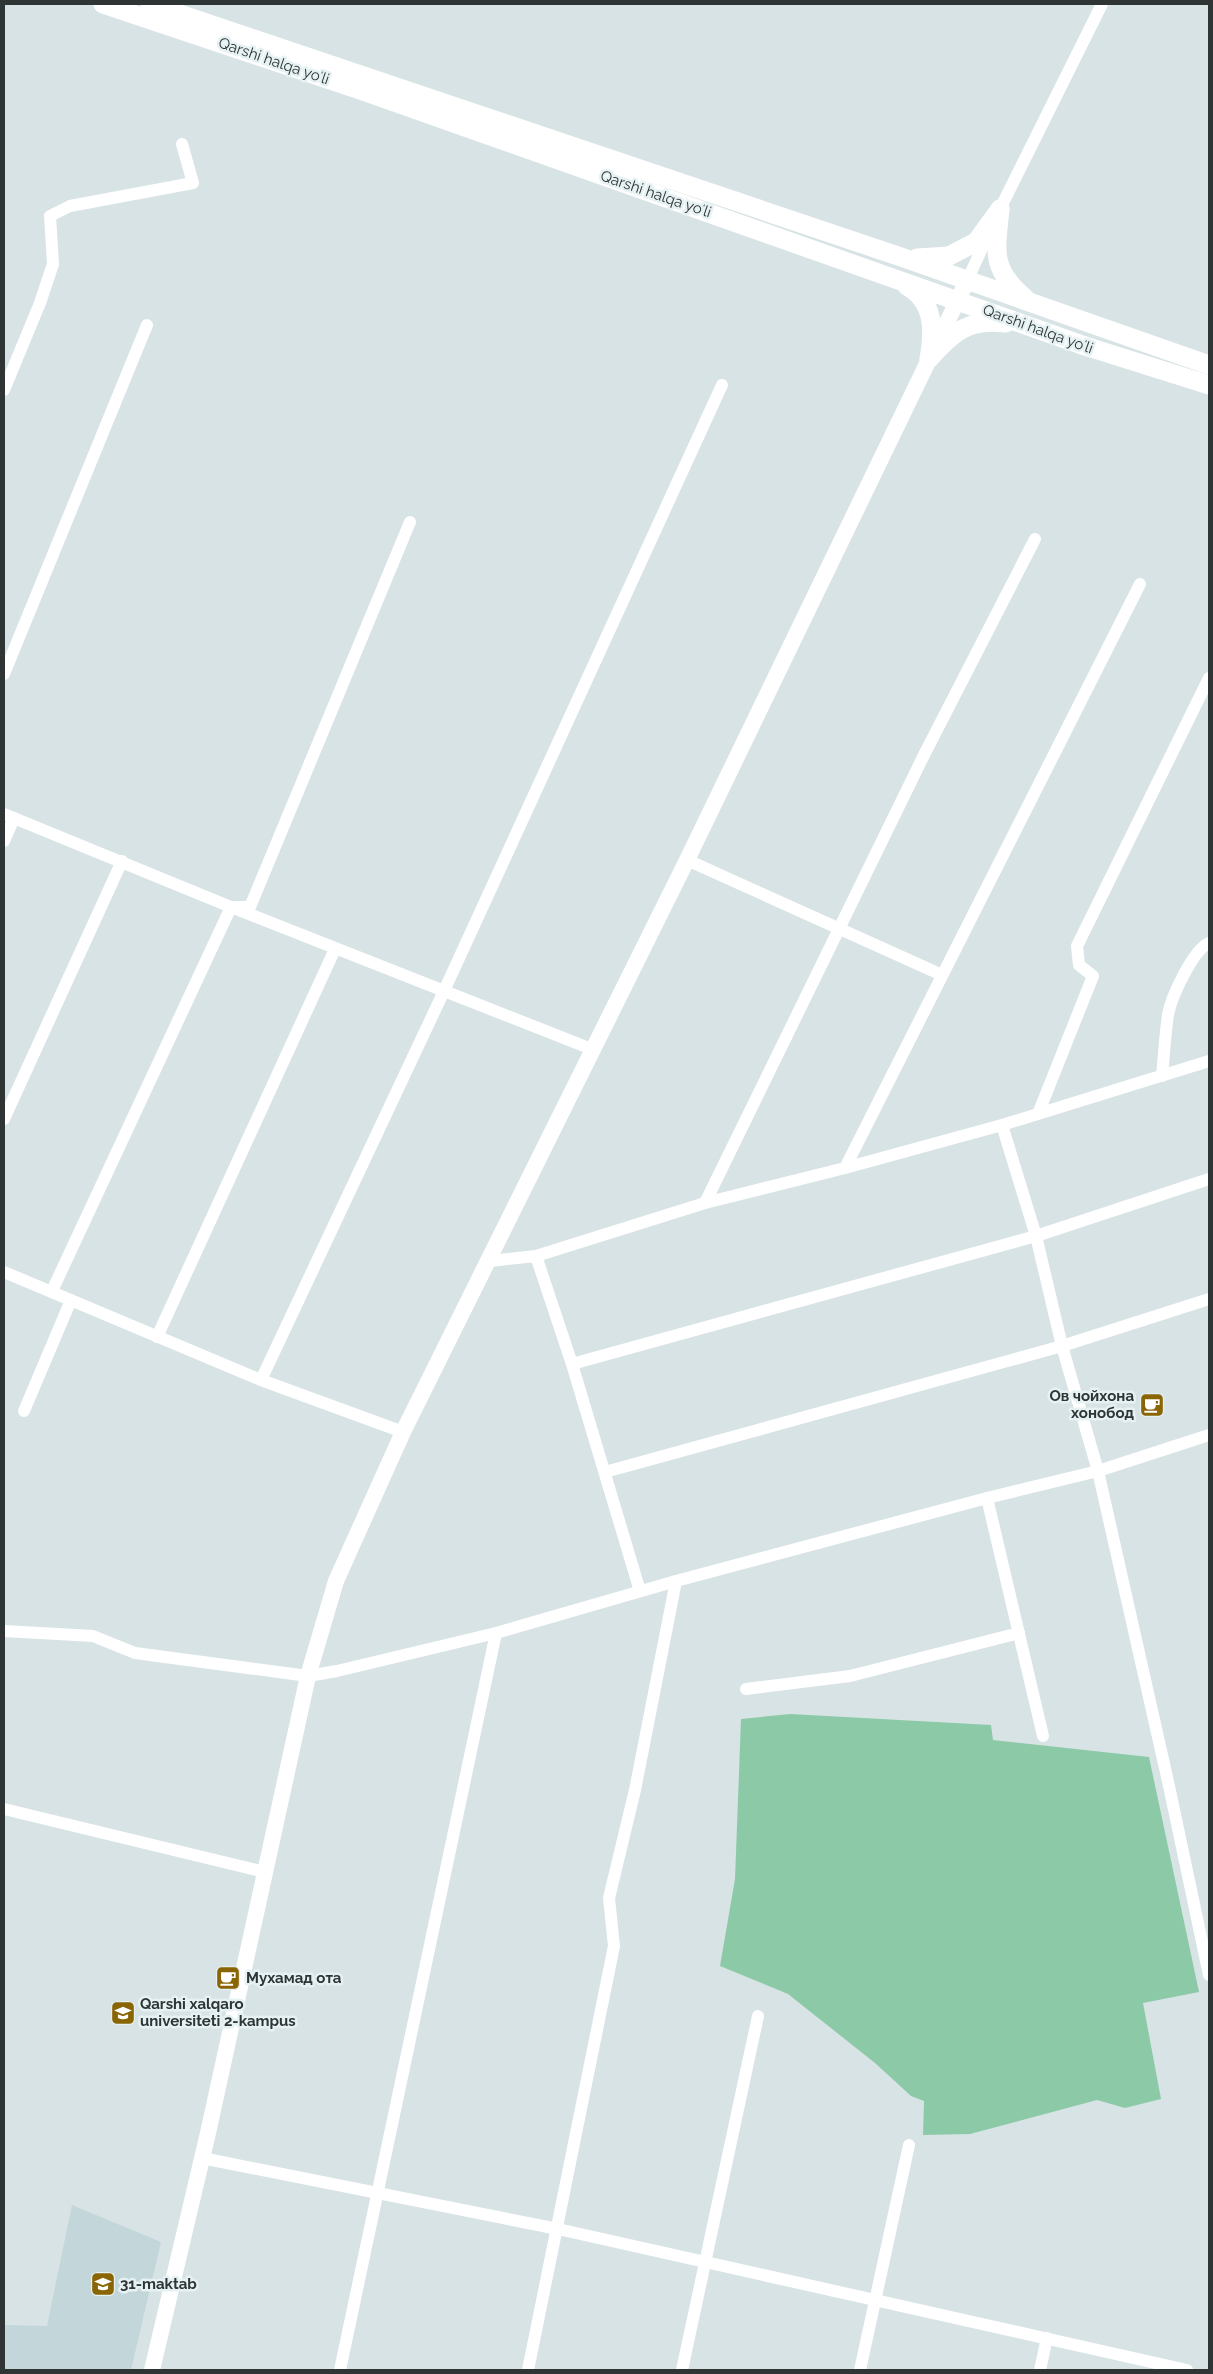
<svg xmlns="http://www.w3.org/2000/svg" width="1213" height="2374" font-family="Raleway,sans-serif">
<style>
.built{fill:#c3d7db}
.green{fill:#8ccaa7}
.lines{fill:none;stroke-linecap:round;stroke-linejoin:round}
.minor{stroke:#fff;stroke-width:12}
.major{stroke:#fff;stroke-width:16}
.highway{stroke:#fff;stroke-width:19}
.labels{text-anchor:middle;stroke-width:5;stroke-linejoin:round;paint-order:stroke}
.street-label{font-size:15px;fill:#2f3435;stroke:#e5f1f3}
.poi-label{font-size:15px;font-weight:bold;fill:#2f3435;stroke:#e5f1f3;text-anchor:start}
</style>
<rect width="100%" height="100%" fill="#d8e3e5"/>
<path class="built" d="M72,2205L161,2242L131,2370H4V2325L47,2326Z"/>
<path class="green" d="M790,1714L991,1725L993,1740L1149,1757L1199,1992L1143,2003L1161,2099L1125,2108L1097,2100L970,2134L923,2135L924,2101L911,2096L875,2063L788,1994L720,1966L735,1879L741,1719Z"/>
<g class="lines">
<g class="minor">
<path d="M997,215L1102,4"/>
<path d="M967,281L988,235"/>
<path d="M4,390L40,303L53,264L50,216L70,206L193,183L182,144"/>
<path d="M4,674L147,325"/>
<path d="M4,814L231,907L594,1050"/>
<path d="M4,841L14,818"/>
<path d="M687,860L942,975"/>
<path d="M1162,1076C1164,1056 1165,1035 1168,1015C1171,997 1193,950 1209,943"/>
<path d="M1038,1114L1093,976L1079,965L1077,946L1209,678"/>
<path d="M4,1119L122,861"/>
<path d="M1002,1125L1036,1236L1062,1346L1098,1471L1169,1786L1209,1975"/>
<path d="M845,1168L1140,584"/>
<path d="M705,1203L924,755L1035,539"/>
<path d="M536,1256L705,1203L845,1168L1002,1125L1209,1061"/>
<path d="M490,1261L536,1256L572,1364L640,1591"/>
<path d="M4,1272L261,1380L403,1432"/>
<path d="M52,1291L231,907H250L410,522"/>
<path d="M157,1337L335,949"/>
<path d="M572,1364L1036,1236L1209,1179"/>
<path d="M261,1380L444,991L722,385"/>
<path d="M24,1411L71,1300"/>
<path d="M605,1472L1062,1346L1209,1299"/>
<path d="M987,1498L1043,1736"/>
<path d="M4,1631L93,1636L135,1653L308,1676L337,1671L496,1633L676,1581L987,1498L1098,1471L1209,1435"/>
<path d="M746,1689L850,1676L1019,1633"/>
<path d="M4,1809L265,1872"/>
<path d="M202,2158L558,2229L1187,2370"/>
<path d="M340,2370L496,1633"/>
<path d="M528,2370L614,1946L609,1898L635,1790L676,1581"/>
<path d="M682,2370L758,2016"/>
<path d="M860,2370L909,2145"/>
<path d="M1040,2370L1047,2338"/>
</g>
<path class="major" d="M152,2370L208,2133L308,1676L336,1581L403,1432L687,860L967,281"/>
<g class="highway">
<path d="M103,4L363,91L1085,346L1209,385"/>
<path d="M150,4L901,257L1209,365"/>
<path d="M1000,209C996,251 990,269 1025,298"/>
<path d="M917,258L949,256L976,242L1000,209"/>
<path d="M907,286C935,302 934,331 929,359"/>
<path d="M929,359C954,332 966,319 1006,323"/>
</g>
</g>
<defs>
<symbol id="cafe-square" viewBox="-11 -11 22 22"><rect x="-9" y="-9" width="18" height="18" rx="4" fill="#8a6504" stroke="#e5f1f3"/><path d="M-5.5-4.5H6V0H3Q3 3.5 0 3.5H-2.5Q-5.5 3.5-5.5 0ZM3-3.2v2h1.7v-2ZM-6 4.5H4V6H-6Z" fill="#fff"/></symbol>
<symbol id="university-square" viewBox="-11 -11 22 22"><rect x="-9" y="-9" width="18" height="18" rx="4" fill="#8a6504" stroke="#e5f1f3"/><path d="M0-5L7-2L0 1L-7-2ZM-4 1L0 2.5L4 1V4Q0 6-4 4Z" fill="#fff"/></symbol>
<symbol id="school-square" viewBox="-11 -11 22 22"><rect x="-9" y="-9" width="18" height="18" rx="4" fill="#8a6504" stroke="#e5f1f3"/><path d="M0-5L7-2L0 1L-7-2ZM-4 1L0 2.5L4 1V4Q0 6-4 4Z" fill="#fff"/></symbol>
</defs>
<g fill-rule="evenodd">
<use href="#cafe-square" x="1138" y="1391" width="28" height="28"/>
<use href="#cafe-square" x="214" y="1964" width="28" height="28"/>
<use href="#university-square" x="109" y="1999" width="28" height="28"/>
<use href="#school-square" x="89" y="2270" width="28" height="28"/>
</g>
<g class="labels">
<g class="street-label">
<text transform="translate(274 61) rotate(19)" y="5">Qarshi halqa yoʻli</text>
<text transform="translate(656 194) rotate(19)" y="5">Qarshi halqa yoʻli</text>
<text transform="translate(1038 329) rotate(20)" y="5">Qarshi halqa yoʻli</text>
</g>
<g class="poi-label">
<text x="1134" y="1401" text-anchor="end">Ов чойхона<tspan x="1134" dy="17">хонобод</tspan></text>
<text x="246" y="1983">Мухамад ота</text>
<text x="140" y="2009">Qarshi xalqaro<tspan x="140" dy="17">universiteti 2-kampus</tspan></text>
<text x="120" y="2289">31-maktab</text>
</g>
</g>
<rect width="1213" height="2374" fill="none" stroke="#2f3435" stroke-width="10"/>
</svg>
